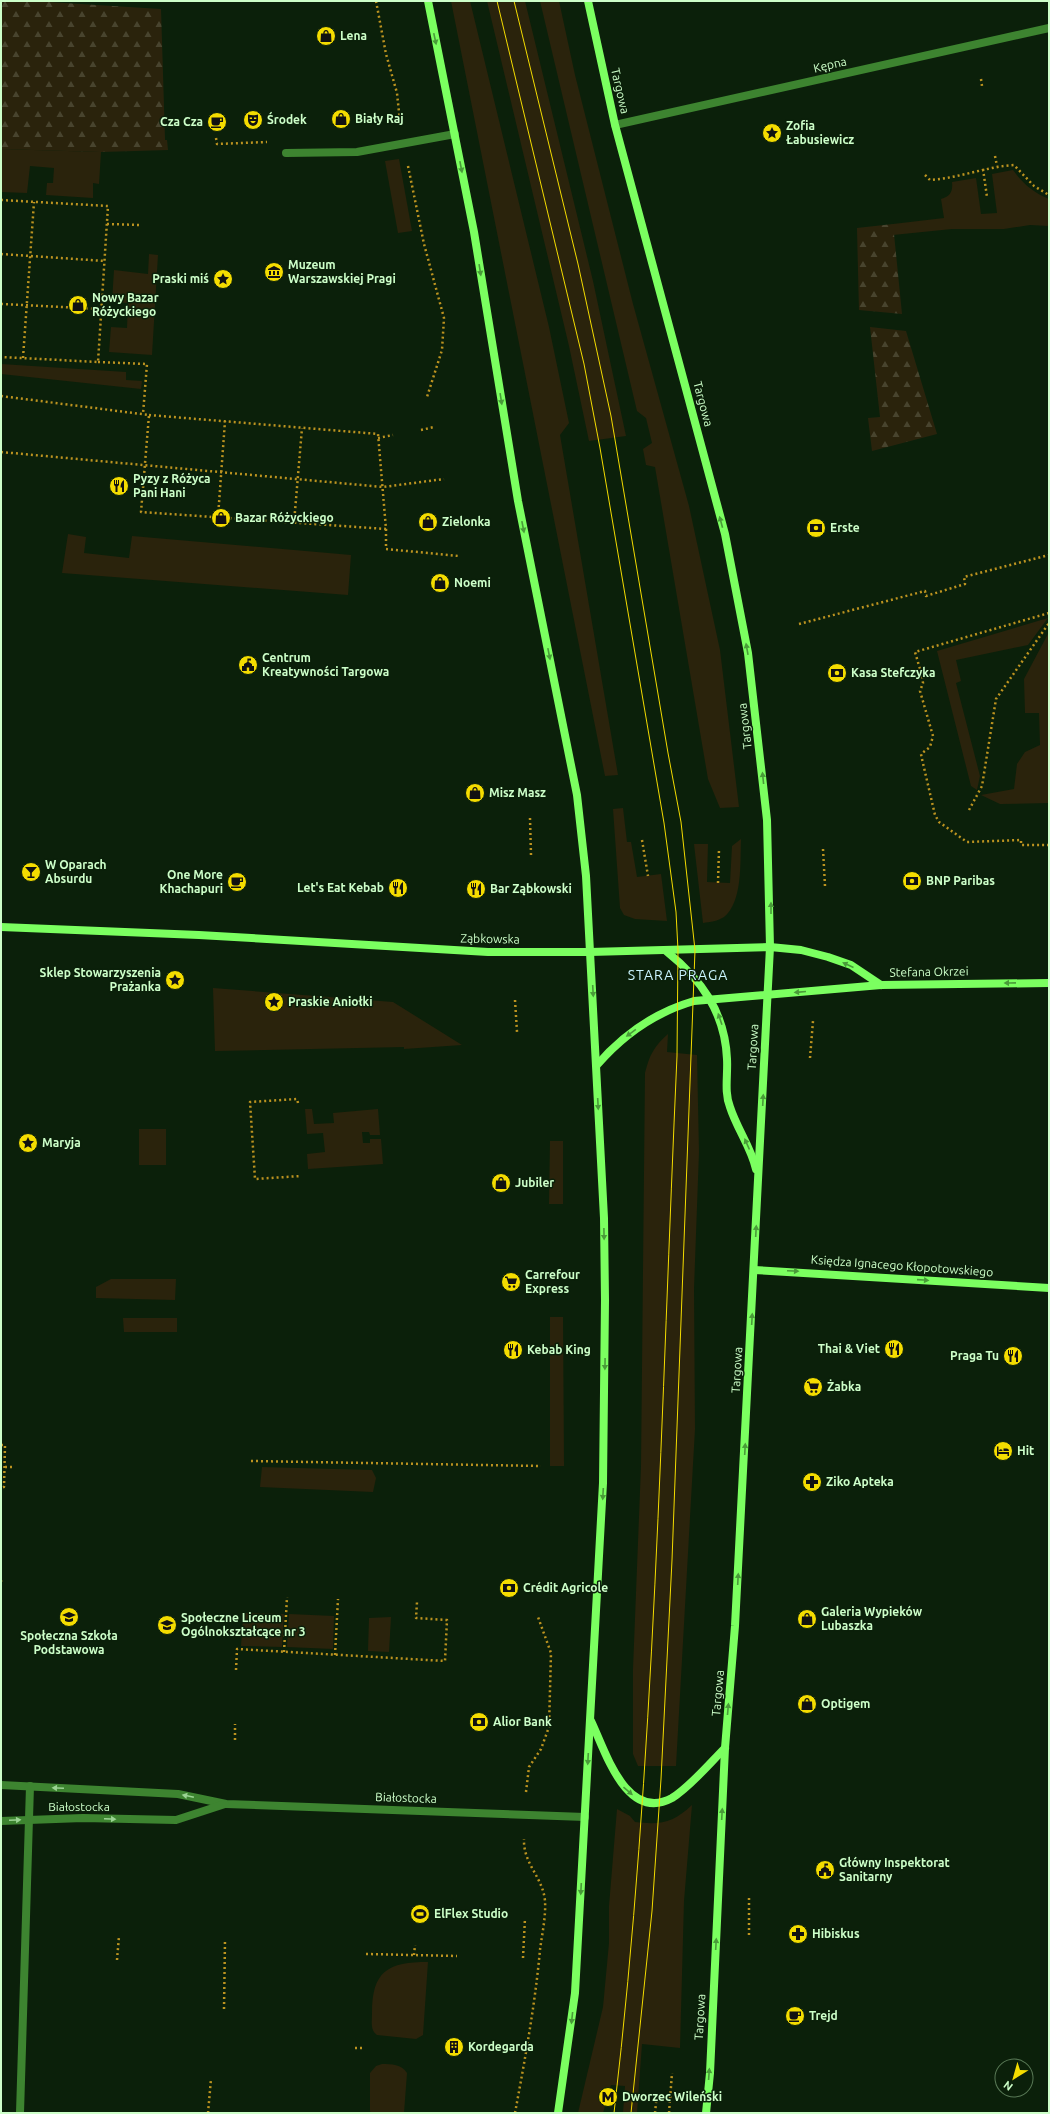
<svg xmlns="http://www.w3.org/2000/svg" width="1050" height="2114" font-family="Ubuntu,sans-serif">
<style>
.green{fill:#2a230c}
.forest{fill:url(#forest-firs)}
.lines{fill:none;stroke-linecap:round;stroke-linejoin:round}
.path{stroke:#bc9320;stroke-width:2.5;stroke-dasharray:2 3;stroke-linecap:butt}
.lane{stroke:#3d8430;stroke-width:8}
.street{stroke:#3d8430;stroke-width:8}
.secondary{stroke:#7bff60;stroke-width:8}
.tram{stroke:#f4dc00;stroke-width:1}
.oneway{fill:#499b39}
.oneway2{fill:#9bd493}
.labels{text-anchor:middle;stroke-width:3;stroke-linejoin:round;paint-order:stroke}
.poi-label{font-size:12px;font-weight:bold;fill:#cdffc9;stroke:#0b200a;text-anchor:start}
.street-label{font-size:12px;fill:#cdffc9;stroke:#0b200a}
.quarter-label{font-size:14px;letter-spacing:1px;fill:#cbf6ff;stroke:#0b200a}
</style>
<defs>
<pattern id="forest-firs" width="22" height="20" patternUnits="userSpaceOnUse"><rect width="22" height="20" fill="#2a230c"/><path d="M5 1l3.5 6h-7zM16 11l3.5 6h-7z" fill="#48442e"/></pattern>
</defs>
<rect width="100%" height="100%" fill="#0b200a"/>
<g class="green">
<path d="M451,1H470L549,327L569,423L560,435L618,775L605,776Z"/>
<path d="M487,1H525L593,281L626,436L589,441L569,346Z"/>
<path d="M540,1H559L575,75L633,304L689,506L720,650L739,807L720,808L708,779L655,467L646,465L643,449L652,443L646,418L637,411Z"/>
<path d="M1,149L101,152L99,184L93,183V198L46,195L47,183H53L54,168L30,166L27,193L1,192Z"/>
<path d="M399,159L412,231L398,233L385,161Z"/>
<path d="M1013,170C1023,184 1034,193 1049,199V226L1030,225L1004,229H952L893,235V224L944,218L941,199C950,196 953,192 952,182L976,178L981,214L997,213L992,174Z"/>
<path d="M149,254L158,255L152,355L109,352L111,327L127,328L128,303L112,302L114,270L148,274Z"/>
<path d="M1,364L126,372V380L142,381L141,389L1,374Z"/>
<path d="M68,534L86,537L84,553L129,558L132,536L351,555L348,595L62,573Z"/>
<path d="M1048,618L1028,645L956,660L961,681L956,683L980,776L977,790L971,786L937,651Z"/>
<path d="M1049,632V803L1000,804L981,795L1014,789L1017,764L1025,752L1040,745L1039,713H1025L1024,679Z"/>
<path d="M623,808L627,842H631L637,877L661,874L667,921L635,919L624,915L620,908L613,809Z"/>
<path d="M741,839C740,861 743,902 724,917C718,921 710,922 703,923L694,844H708L707,882L730,883L732,846Z"/>
<path d="M213,988L393,1002L462,1045L404,1049V1047L215,1051Z"/>
<path d="M668,1034L667,1052L697,1055L699,1152L694,1289L695,1429L676,1766H638L633,1754V1669L641,1466L645,1073C649,1056 654,1046 668,1034Z"/>
<path d="M305,1109H312L314,1124L334,1123L333,1113L378,1109L380,1135H370L369,1132H362L363,1143H370V1139H381L383,1164L308,1169L307,1154L325,1152L323,1133L307,1134Z"/>
<rect x="139" y="1129" width="27" height="36"/>
<path d="M550,1141H563V1204H549Z"/>
<path d="M111,1279H176L175,1300L96,1298V1287Z"/>
<path d="M550,1317H563L564,1466H550Z"/>
<path d="M123,1318H177V1332H124Z"/>
<path d="M262,1467L372,1470L376,1478L373,1492L260,1487Z"/>
<path d="M246,1613L284,1614L282,1647L241,1646L243,1617Z"/>
<path d="M289,1614L334,1616L333,1649L287,1647Z"/>
<path d="M391,1617L389,1652L368,1651L369,1618Z"/>
<path d="M692,1805L684,1901L680,2048L642,2044L637,2113H623L625,2086L611,2085L603,2113H578L603,2007L609,1943V1906L617,1809L630,1816L635,1822C661,1825 673,1823 692,1805Z"/>
<path d="M428,1962L423,2035L416,2039L377,2035C370,2030 372,2022 372,2013C372,1971 388,1962 428,1962Z"/>
<path d="M382,2064C392,2064 401,2064 407,2073L404,2113H371L370,2111V2073L376,2066Z"/>
</g>
<g class="forest">
<path d="M1,1H32L161,9L165,140H167L168,150L101,152L1,149Z"/>
<path d="M893,224L902,314L859,310L857,228Z"/>
<path d="M870,327L906,331L937,434L872,451L868,418L880,417Z"/>
</g>
<g class="lines">
<g class="path">
<path d="M376,1L386,54L397,93L400,122"/>
<path d="M981,79L982,86"/>
<path d="M216,138L217,144L267,142"/>
<path d="M995,156L997,166"/>
<path d="M408,166L424,244L444,318L442,350L427,397"/>
<path d="M983,169L987,197"/>
<path d="M925,175L930,180C959,178 985,167 1014,165L1034,186L1049,195"/>
<path d="M1,200L108,206L98,362L1,357"/>
<path d="M107,224L141,225"/>
<path d="M1,254L105,261"/>
<path d="M1,304L101,309"/>
<path d="M23,358L34,202"/>
<path d="M98,362L147,364L143,414"/>
<path d="M1,396L149,415"/>
<path d="M149,415L378,434L386,529L141,512Z"/>
<path d="M421,430L434,427"/>
<path d="M378,438L393,435"/>
<path d="M1,452L383,487L444,479"/>
<path d="M218,517L225,421"/>
<path d="M294,523L302,428"/>
<path d="M386,529V549L459,556"/>
<path d="M1049,613L915,652L922,676L923,683L920,691L933,736L930,747L921,754L922,759L935,815L939,822L967,842L1021,840V845H1049"/>
<path d="M799,624L925,591L926,596L965,584L964,577L1049,555"/>
<path d="M969,810L982,786L996,699L1049,623"/>
<path d="M530,818L531,855"/>
<path d="M642,840L648,876"/>
<path d="M823,849L825,886"/>
<path d="M718,883L719,849"/>
<path d="M515,1000L517,1032"/>
<path d="M810,1058L813,1021"/>
<path d="M298,1103L297,1099L250,1102L255,1179L301,1176"/>
<path d="M1,1445H5L4,1487H1"/>
<path d="M251,1461L541,1466"/>
<path d="M5,1467H13"/>
<path d="M1,1580V1585"/>
<path d="M284,1652L287,1597"/>
<path d="M335,1655L338,1599"/>
<path d="M236,1670L237,1649L445,1661L447,1620L416,1618L417,1602"/>
<path d="M235,1740V1724"/>
<path d="M526,1792L529,1767L541,1749L549,1727L551,1653L538,1617"/>
<path d="M749,1935V1896"/>
<path d="M366,1954L457,1956"/>
<path d="M414,1955L415,1945"/>
<path d="M523,1958L525,1918"/>
<path d="M117,1960L119,1936"/>
<path d="M224,2009L225,1940"/>
<path d="M355,2048H365"/>
<path d="M208,2113L211,2079"/>
<path d="M515,2113C525,2059 535,2005 540,1950C542,1934 546,1917 545,1901C543,1877 523,1864 524,1839"/>
<path d="M655,2113L657,2093"/>
<path d="M669,2113L672,2073"/>
</g>
<g class="lane">
<path d="M286,153L357,152L455,134"/>
<path d="M20,2113L30,1786"/>
</g>
<g class="street">
<path d="M615,125L1049,28"/>
<path d="M1,1785L178,1794L226,1804L585,1817"/>
<path d="M1,1821L83,1818L176,1820L225,1804"/>
</g>
<g class="secondary">
<path d="M428,1L474,232L518,501L577,795L586,876L604,1218L605,1300L603,1483L575,1993L558,2113"/>
<path d="M588,1L615,125L725,534L748,653L767,820L770,947L735,1626L725,1748L710,2073L706,2113"/>
<path d="M1,927L199,935L488,952H590L770,947L801,950L828,957L851,965L881,985"/>
<path d="M666,951C701,979 725,1012 727,1059C728,1075 724,1092 730,1107C737,1129 751,1147 756,1169"/>
<path d="M597,1065C623,1035 656,1012 694,1001L881,985L1049,983"/>
<path d="M754,1270L1049,1288"/>
<path d="M591,1721C605,1750 626,1823 672,1798C690,1787 710,1763 725,1748"/>
</g>
<g class="tram">
<path d="M497,1L584,364L600,448L664,823L676,912L678,950L677,1056C661,1408 655,1762 614,2113"/>
<path d="M514,1L578,264L611,416L668,753L681,822L695,950L672,1560L661,1779L652,1911L631,2113"/>
</g>
</g>
<defs><path id="oneway-solid" d="M-6-.8H1V-3.2L6.5 0L1 3.2V.8H-6Z"/></defs>
<g class="oneway">
<use href="#oneway-solid" transform="translate(435 39) rotate(78)"/>
<use href="#oneway-solid" transform="translate(461 167) rotate(79)"/>
<use href="#oneway-solid" transform="translate(480 270) rotate(81)"/>
<use href="#oneway-solid" transform="translate(501 399) rotate(81)"/>
<use href="#oneway-solid" transform="translate(721 522) rotate(-105)"/>
<use href="#oneway-solid" transform="translate(523 527) rotate(79)"/>
<use href="#oneway-solid" transform="translate(747 649) rotate(-100)"/>
<use href="#oneway-solid" transform="translate(549 654) rotate(79)"/>
<use href="#oneway-solid" transform="translate(763 778) rotate(-96)"/>
<use href="#oneway-solid" transform="translate(771 908) rotate(-90)"/>
<use href="#oneway-solid" transform="translate(848 965) rotate(-156)"/>
<use href="#oneway-solid" transform="translate(1010 983) rotate(179)"/>
<use href="#oneway-solid" transform="translate(593 991) rotate(87)"/>
<use href="#oneway-solid" transform="translate(800 992) rotate(175)"/>
<use href="#oneway-solid" transform="translate(720 1019) rotate(-109)"/>
<use href="#oneway-solid" transform="translate(631 1033) rotate(144)"/>
<use href="#oneway-solid" transform="translate(763 1100) rotate(-87)"/>
<use href="#oneway-solid" transform="translate(598 1104) rotate(87)"/>
<use href="#oneway-solid" transform="translate(747 1144) rotate(-114)"/>
<use href="#oneway-solid" transform="translate(756 1231) rotate(-87)"/>
<use href="#oneway-solid" transform="translate(604 1234) rotate(89)"/>
<use href="#oneway-solid" transform="translate(793 1271) rotate(3)"/>
<use href="#oneway-solid" transform="translate(923 1280) rotate(4)"/>
<use href="#oneway-solid" transform="translate(752 1319) rotate(-87)"/>
<use href="#oneway-solid" transform="translate(605 1364) rotate(91)"/>
<use href="#oneway-solid" transform="translate(745 1449) rotate(-87)"/>
<use href="#oneway-solid" transform="translate(603 1494) rotate(93)"/>
<use href="#oneway-solid" transform="translate(738 1579) rotate(-87)"/>
<use href="#oneway-solid" transform="translate(728 1709) rotate(-85)"/>
<use href="#oneway-solid" transform="translate(588 1759) rotate(93)"/>
<use href="#oneway-solid" transform="translate(628 1791) rotate(41)"/>
<use href="#oneway-solid" transform="translate(722 1814) rotate(-87)"/>
<use href="#oneway-solid" transform="translate(581 1889) rotate(93)"/>
<use href="#oneway-solid" transform="translate(716 1944) rotate(-87)"/>
<use href="#oneway-solid" transform="translate(572 2018) rotate(96)"/>
<use href="#oneway-solid" transform="translate(709 2074) rotate(-86)"/>
</g>
<g class="oneway2">
<use href="#oneway-solid" transform="translate(58 1788) rotate(-177)"/>
<use href="#oneway-solid" transform="translate(188 1796) rotate(-168)"/>
<use href="#oneway-solid" transform="translate(110 1819) rotate(2)"/>
<use href="#oneway-solid" transform="translate(15 1820) rotate(-3)"/>
</g>
<defs>
<symbol id="shop-disc" viewBox="-11 -11 22 22"><circle r="9.5" fill="#f4dc00" stroke="#0b200a"/><path d="M-5-2.5h2.3a2.7 3.5 0 0 1 5.4 0H5L5.5 6h-11ZM-1.5-2.5h3a1.5 2.3 0 0 0-3 0Z" fill="#111"/></symbol>
<symbol id="theatre-disc" viewBox="-11 -11 22 22"><circle r="9.5" fill="#f4dc00" stroke="#0b200a"/><path d="M-5-5.5Q0-4 5-5.5V0Q5 5 0 6Q-5 5-5 0ZM-3.3-2.5H-1v1.5H-3.3ZM1-2.5H3.3v1.5H1ZM-2.8 1Q0 5.5 2.8 1Z" fill="#111"/></symbol>
<symbol id="cafe-disc" viewBox="-11 -11 22 22"><circle r="9.5" fill="#f4dc00" stroke="#0b200a"/><path d="M-5.5-4.5H6V0H3Q3 3.5 0 3.5H-2.5Q-5.5 3.5-5.5 0ZM3-3.2v2h1.7v-2ZM-6 4.5H4V6H-6Z" fill="#111"/></symbol>
<symbol id="sight-disc" viewBox="-11 -11 22 22"><circle r="9.5" fill="#f4dc00" stroke="#0b200a"/><path d="M0-6L1.8-2.2L6-1.7L2.9 1.2L3.7 5.4L0 3.3L-3.7 5.4L-2.9 1.2L-6-1.7L-1.8-2.2Z" fill="#111"/></symbol>
<symbol id="museum-disc" viewBox="-11 -11 22 22"><circle r="9.5" fill="#f4dc00" stroke="#0b200a"/><path d="M0-6L6-3V-2H-6V-3ZM-5-1h2V3h-2ZM-1-1h2V3h-2ZM3-1h2V3H3ZM-6 4H6V6H-6Z" fill="#111"/></symbol>
<symbol id="restaurant-disc" viewBox="-11 -11 22 22"><circle r="9.5" fill="#f4dc00" stroke="#0b200a"/><path d="M-5-6h1v4h1v-4h1v4h1v-4h1v5L-1.5 .5V6h-2V.5L-5-1ZM5-6V6H3V1.5H1.5Q1.5-4 5-6Z" fill="#111"/></symbol>
<symbol id="bank-disc" viewBox="-11 -11 22 22"><circle r="9.5" fill="#f4dc00" stroke="#0b200a"/><path d="M-6-4H6V4H-6ZM0-2.3a2.3 2.3 0 1 0 0 4.6a2.3 2.3 0 1 0 0-4.6Z" fill="#111"/></symbol>
<symbol id="civic-disc" viewBox="-11 -11 22 22"><circle r="9.5" fill="#f4dc00" stroke="#0b200a"/><path d="M-.6-6.5H3V-4.5H.6V-3L4-1V1h2V6H-6V1h2V-1L-.6-3ZM-1.2 2.5V6h2.4V2.5Z" fill="#111"/></symbol>
<symbol id="bar-disc" viewBox="-11 -11 22 22"><circle r="9.5" fill="#f4dc00" stroke="#0b200a"/><path d="M-6-5H6L.8 .8V4.5H3.5V6h-7V4.5H-.8V.8Z" fill="#111"/></symbol>
<symbol id="supermarket-disc" viewBox="-11 -11 22 22"><circle r="9.5" fill="#f4dc00" stroke="#0b200a"/><path d="M-6-5.5h2.5l.6 2H6L4.5 2H-2.5L-4.4-4H-6ZM-1.5 3.2a1.3 1.3 0 1 0 .1 0ZM3 3.2a1.3 1.3 0 1 0 .1 0Z" fill="#111"/></symbol>
<symbol id="hotel-disc" viewBox="-11 -11 22 22"><circle r="9.5" fill="#f4dc00" stroke="#0b200a"/><path d="M-6-4.5h1.5V1H6V5H4.5V3h-9V5H-6ZM-4 0a1.8 1.8 0 1 1 3.6 0ZM.5 0V-2.5h3Q6-2.5 6 0Z" fill="#111"/></symbol>
<symbol id="pharmacy-disc" viewBox="-11 -11 22 22"><circle r="9.5" fill="#f4dc00" stroke="#0b200a"/><path d="M-2-6h4v4h4v4h-4v4h-4v-4h-4v-4h4Z" fill="#111"/></symbol>
<symbol id="school-disc" viewBox="-11 -11 22 22"><circle r="9.5" fill="#f4dc00" stroke="#0b200a"/><path d="M0-5L7-2L0 1L-7-2ZM-4 1L0 2.5L4 1V4Q0 6-4 4Z" fill="#111"/></symbol>
<symbol id="stadium-disc" viewBox="-11 -11 22 22"><circle r="9.5" fill="#f4dc00" stroke="#0b200a"/><path d="M0-5a6.5 5 0 1 0 0 10a6.5 5 0 1 0 0-10ZM-3.5-1.8h7v3.6h-7Z" fill="#111"/></symbol>
<symbol id="building-disc" viewBox="-11 -11 22 22"><circle r="9.5" fill="#f4dc00" stroke="#0b200a"/><path d="M-4-6H4V6H1V3H-1V6H-4ZM-2.5-4.3h1.7v1.8h-1.7ZM.8-4.3h1.7v1.8H.8ZM-2.5-1h1.7V.8h-1.7ZM.8-1h1.7V.8H.8Z" fill="#111"/></symbol>
<symbol id="metro-disc" viewBox="-11 -11 22 22"><circle r="9.5" fill="#f4dc00" stroke="#0b200a"/><path d="M-5.5 5V-5H-3L0 0L3-5H5.5V5H3V-.5L0 4L-3-.5V5Z" fill="#111"/></symbol>
</defs>
<g fill-rule="evenodd">
<use href="#shop-disc" x="315" y="25" width="22" height="22"/>
<use href="#shop-disc" x="330" y="108" width="22" height="22"/>
<use href="#theatre-disc" x="242" y="109" width="22" height="22"/>
<use href="#cafe-disc" x="206" y="111" width="22" height="22"/>
<use href="#sight-disc" x="761" y="122" width="22" height="22"/>
<use href="#museum-disc" x="263" y="261" width="22" height="22"/>
<use href="#sight-disc" x="212" y="268" width="22" height="22"/>
<use href="#shop-disc" x="67" y="294" width="22" height="22"/>
<use href="#restaurant-disc" x="108" y="475" width="22" height="22"/>
<use href="#shop-disc" x="210" y="507" width="22" height="22"/>
<use href="#shop-disc" x="417" y="511" width="22" height="22"/>
<use href="#bank-disc" x="805" y="517" width="22" height="22"/>
<use href="#shop-disc" x="429" y="572" width="22" height="22"/>
<use href="#civic-disc" x="237" y="654" width="22" height="22"/>
<use href="#bank-disc" x="826" y="662" width="22" height="22"/>
<use href="#shop-disc" x="464" y="782" width="22" height="22"/>
<use href="#bar-disc" x="20" y="861" width="22" height="22"/>
<use href="#bank-disc" x="901" y="870" width="22" height="22"/>
<use href="#cafe-disc" x="226" y="871" width="22" height="22"/>
<use href="#restaurant-disc" x="387" y="877" width="22" height="22"/>
<use href="#restaurant-disc" x="465" y="878" width="22" height="22"/>
<use href="#sight-disc" x="164" y="969" width="22" height="22"/>
<use href="#sight-disc" x="263" y="991" width="22" height="22"/>
<use href="#sight-disc" x="17" y="1132" width="22" height="22"/>
<use href="#shop-disc" x="490" y="1172" width="22" height="22"/>
<use href="#supermarket-disc" x="500" y="1271" width="22" height="22"/>
<use href="#restaurant-disc" x="883" y="1338" width="22" height="22"/>
<use href="#restaurant-disc" x="502" y="1339" width="22" height="22"/>
<use href="#restaurant-disc" x="1002" y="1345" width="22" height="22"/>
<use href="#supermarket-disc" x="802" y="1376" width="22" height="22"/>
<use href="#hotel-disc" x="992" y="1440" width="22" height="22"/>
<use href="#pharmacy-disc" x="801" y="1471" width="22" height="22"/>
<use href="#bank-disc" x="498" y="1577" width="22" height="22"/>
<use href="#school-disc" x="58" y="1606" width="22" height="22"/>
<use href="#shop-disc" x="796" y="1608" width="22" height="22"/>
<use href="#school-disc" x="156" y="1614" width="22" height="22"/>
<use href="#shop-disc" x="796" y="1693" width="22" height="22"/>
<use href="#bank-disc" x="468" y="1711" width="22" height="22"/>
<use href="#civic-disc" x="814" y="1859" width="22" height="22"/>
<use href="#stadium-disc" x="409" y="1903" width="22" height="22"/>
<use href="#pharmacy-disc" x="787" y="1923" width="22" height="22"/>
<use href="#cafe-disc" x="784" y="2005" width="22" height="22"/>
<use href="#building-disc" x="443" y="2036" width="22" height="22"/>
<use href="#metro-disc" x="597" y="2086" width="22" height="22"/>
</g>
<g class="labels">
<g class="poi-label">
<text x="340" y="40">Lena</text>
<text x="355" y="123">Biały Raj</text>
<text x="267" y="124">Środek</text>
<text x="203" y="126" text-anchor="end">Cza Cza</text>
<text x="786" y="130">Zofia<tspan x="786" dy="14">Łabusiewicz</tspan></text>
<text x="288" y="269">Muzeum<tspan x="288" dy="14">Warszawskiej Pragi</tspan></text>
<text x="209" y="283" text-anchor="end">Praski miś</text>
<text x="92" y="302">Nowy Bazar<tspan x="92" dy="14">Różyckiego</tspan></text>
<text x="133" y="483">Pyzy z Różyca<tspan x="133" dy="14">Pani Hani</tspan></text>
<text x="235" y="522">Bazar Różyckiego</text>
<text x="442" y="526">Zielonka</text>
<text x="830" y="532">Erste</text>
<text x="454" y="587">Noemi</text>
<text x="262" y="662">Centrum<tspan x="262" dy="14">Kreatywności Targowa</tspan></text>
<text x="851" y="677">Kasa Stefczyka</text>
<text x="489" y="797">Misz Masz</text>
<text x="45" y="869">W Oparach<tspan x="45" dy="14">Absurdu</tspan></text>
<text x="223" y="879" text-anchor="end">One More<tspan x="223" dy="14">Khachapuri</tspan></text>
<text x="926" y="885">BNP Paribas</text>
<text x="384" y="892" text-anchor="end">Let's Eat Kebab</text>
<text x="490" y="893">Bar Ząbkowski</text>
<text x="161" y="977" text-anchor="end">Sklep Stowarzyszenia<tspan x="161" dy="14">Prażanka</tspan></text>
<text x="288" y="1006">Praskie Aniołki</text>
<text x="42" y="1147">Maryja</text>
<text x="515" y="1187">Jubiler</text>
<text x="525" y="1279">Carrefour<tspan x="525" dy="14">Express</tspan></text>
<text x="880" y="1353" text-anchor="end">Thai &amp; Viet</text>
<text x="527" y="1354">Kebab King</text>
<text x="999" y="1360" text-anchor="end">Praga Tu</text>
<text x="827" y="1391">Żabka</text>
<text x="1017" y="1455">Hit</text>
<text x="826" y="1486">Ziko Apteka</text>
<text x="523" y="1592">Crédit Agricole</text>
<text x="821" y="1616">Galeria Wypieków<tspan x="821" dy="14">Lubaszka</tspan></text>
<text x="181" y="1622">Społeczne Liceum<tspan x="181" dy="14">Ogólnokształcące nr 3</tspan></text>
<text x="69" y="1640" text-anchor="middle">Społeczna Szkoła<tspan x="69" dy="14">Podstawowa</tspan></text>
<text x="821" y="1708">Optigem</text>
<text x="493" y="1726">Alior Bank</text>
<text x="839" y="1867">Główny Inspektorat<tspan x="839" dy="14">Sanitarny</tspan></text>
<text x="434" y="1918">ElFlex Studio</text>
<text x="812" y="1938">Hibiskus</text>
<text x="809" y="2020">Trejd</text>
<text x="468" y="2051">Kordegarda</text>
<text x="622" y="2101">Dworzec Wileński</text>
</g>
<g class="street-label">
<text transform="translate(830 65) rotate(-13)" y="4">Kępna</text>
<text transform="translate(620 91) rotate(77)" y="4">Targowa</text>
<text transform="translate(703 404) rotate(75)" y="4">Targowa</text>
<text transform="translate(745 726) rotate(-97)" y="4">Targowa</text>
<text transform="translate(490 939) rotate(1)" y="4">Ząbkowska</text>
<text transform="translate(929 972) rotate(-1)" y="4">Stefana Okrzei</text>
<text transform="translate(753 1047) rotate(-87)" y="4">Targowa</text>
<text transform="translate(902 1266) rotate(4)" y="4">Księdza Ignacego Kłopotowskiego</text>
<text transform="translate(737 1370) rotate(-87)" y="4">Targowa</text>
<text transform="translate(718 1693) rotate(-85)" y="4">Targowa</text>
<text transform="translate(406 1798) rotate(2)" y="4">Białostocka</text>
<text x="79" y="1811">Białostocka</text>
<text transform="translate(700 2017) rotate(-87)" y="4">Targowa</text>
</g>
<g class="quarter-label">
<text x="678" y="980">STARA PRAGA</text>
</g>
</g>
<rect width="1050" height="2114" fill="none" stroke="#cdffc9" stroke-width="4"/>
<g transform="translate(1014 2078) rotate(217)"><circle r="19" fill="#0b200a" stroke="#597956"/>
<path d="M0-3L7 15L0 10L-7 15Z" fill="#f4dc00"/>
<text y="-6" font-size="11" font-weight="bold" text-anchor="middle" fill="#cdffc9">N</text>
</g>
</svg>
